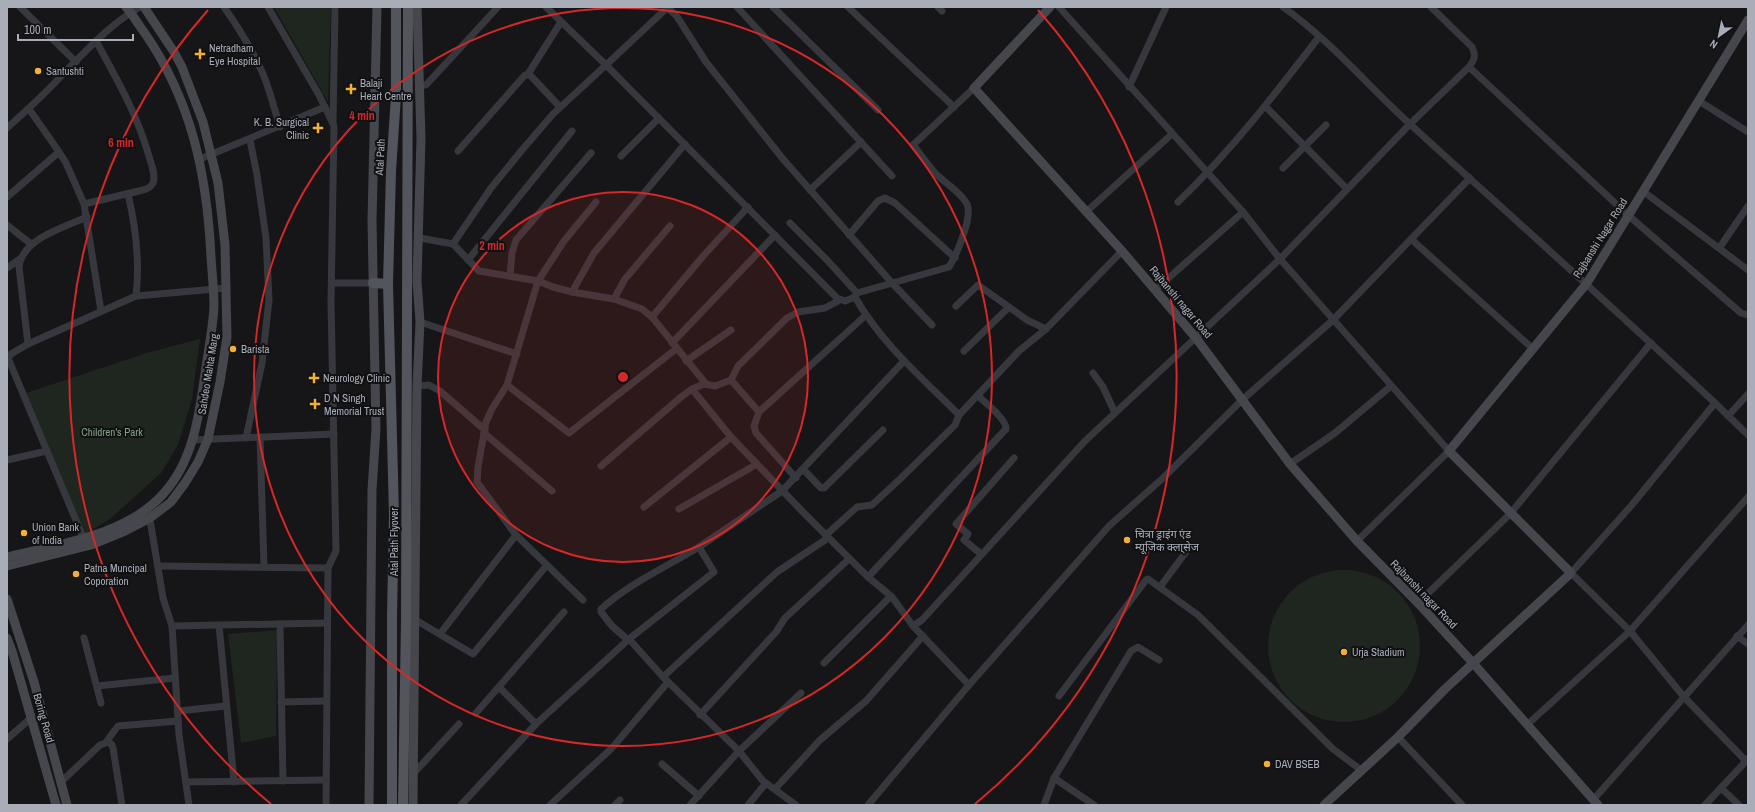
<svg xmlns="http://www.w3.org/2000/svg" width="1755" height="812" font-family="'Archivo Narrow','Noto Sans Devanagari',sans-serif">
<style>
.green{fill:#1e261f}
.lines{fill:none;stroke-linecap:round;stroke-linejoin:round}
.street{stroke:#37383d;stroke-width:7}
.secondary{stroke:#45474d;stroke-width:9}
.primary{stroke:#53555c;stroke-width:10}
.ring{fill:none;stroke:#d62828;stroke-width:2}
.poi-dot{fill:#f2b134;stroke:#111113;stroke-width:1.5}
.labels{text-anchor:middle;stroke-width:4;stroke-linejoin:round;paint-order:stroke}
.poi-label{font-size:11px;fill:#a8adb8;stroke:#111113;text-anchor:start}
.street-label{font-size:11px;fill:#a8adb8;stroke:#111113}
.park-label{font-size:11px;fill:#7fa381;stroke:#111113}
.centre{fill:#d62828;stroke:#111113;stroke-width:2}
.ring-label{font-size:12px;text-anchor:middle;font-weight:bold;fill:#d62828;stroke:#111113;stroke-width:4;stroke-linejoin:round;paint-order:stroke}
</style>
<rect width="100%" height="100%" fill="#161618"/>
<g class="green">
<path d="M274,7H331L328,102Z"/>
<path d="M200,339L192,399L178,445L161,473L110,519L85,534L26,393L150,352Z"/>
<circle cx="1344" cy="646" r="76"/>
<path d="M277,630L276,736L241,743L228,634Z"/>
</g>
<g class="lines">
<g class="street">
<path d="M20,7L76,62"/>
<path d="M224,7C240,30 255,53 265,79C271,95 275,111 280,127"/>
<path d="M268,7L319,95L334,126L331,302L336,551L328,568L326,805"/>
<path d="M546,7L606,65L668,7"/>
<path d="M666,7L676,15L706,62L783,159L892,283L932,325"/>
<path d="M737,7L892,176"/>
<path d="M773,7L878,110"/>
<path d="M848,7L954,107"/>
<path d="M938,7L942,11"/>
<path d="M1059,7L1243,212L1280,259L1449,451L1357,541"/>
<path d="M1283,7C1330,40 1369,87 1412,126C1513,218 1615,309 1715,403L1631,506L1571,573L1630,631L1684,697L1746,761"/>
<path d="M1431,7L1472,47C1476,55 1475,59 1469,67L1629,216L1741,313L1748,315"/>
<path d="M528,74L561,22"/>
<path d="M419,85H426L498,7"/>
<path d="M1129,87L1166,7"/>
<path d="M1699,101L1748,132"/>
<path d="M1266,107L1347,189"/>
<path d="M29,109L55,146L66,163L84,204L101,311"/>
<path d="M333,122L335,7"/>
<path d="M7,128C26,111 45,94 62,75C86,51 110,24 140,7"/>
<path d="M458,151L525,75H530L560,107"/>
<path d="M621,156L659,118"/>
<path d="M200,159L325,107"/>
<path d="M1283,168L1326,125"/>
<path d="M810,190L861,142"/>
<path d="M1644,192L1748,270"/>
<path d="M128,194C136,228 140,261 136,296"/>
<path d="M7,197L59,152"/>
<path d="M1178,202C1231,151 1275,94 1319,37"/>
<path d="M84,204L143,190C147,189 151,187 153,183C156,175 151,164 149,156C136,112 118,81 96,41"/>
<path d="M1086,212L1172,134"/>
<path d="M790,223L827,260L857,293"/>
<path d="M7,225L31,244"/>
<path d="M849,235L878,201L885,198L895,203L955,258"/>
<path d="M420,238L453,244L479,271L538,281L553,287L572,292L614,299L642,309L652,317L706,384"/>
<path d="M1411,239L1532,348"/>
<path d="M453,244L491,188L522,150L553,114L606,65L837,298L845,301L855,297C881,343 922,378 959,415L1019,351L1046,329L1122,251"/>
<path d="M1720,247L1748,206"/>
<path d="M468,260L572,131"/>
<path d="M7,268L20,259"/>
<path d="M510,276L512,253L516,240L591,153"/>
<path d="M332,283H373"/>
<path d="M1155,290L1243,212"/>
<path d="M572,292L594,253L685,144"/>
<path d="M855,297L857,293L949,267C956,256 973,217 967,204C961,192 945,183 936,174C928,165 921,155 913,145L974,88"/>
<path d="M614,299L625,279L670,226"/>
<path d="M956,306L978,285L1027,320L1046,329"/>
<path d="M652,317L704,255L748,207"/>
<path d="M420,322L517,354"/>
<path d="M672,343L775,235"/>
<path d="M28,344L19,267C22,239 64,227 87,217"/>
<path d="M964,351L1009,307"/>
<path d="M686,361L731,330"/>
<path d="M1093,373L1103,387L1115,413"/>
<path d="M731,380L738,366L787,318L798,312L825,308L840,300"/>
<path d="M507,385L569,433L676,349"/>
<path d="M417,386L429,385L440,391L485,430"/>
<path d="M692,389L731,437L801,510L868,577L892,597L913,626L969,685"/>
<path d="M1715,403L1748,435"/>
<path d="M1728,416L1748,394"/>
<path d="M484,433L552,491"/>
<path d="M260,437L264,567"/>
<path d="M246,438L262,363L269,300L266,238L257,175L250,140"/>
<path d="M192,440L334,434"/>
<path d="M7,460L47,451"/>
<path d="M1290,464L1335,433L1391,386"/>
<path d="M601,466L681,397L692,389L704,384L715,386L731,380L759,412"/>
<path d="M803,469L821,488H824L883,430"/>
<path d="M796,478L756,433L754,426L759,412L865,316"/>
<path d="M644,507L731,437"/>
<path d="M679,509L757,464"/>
<path d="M149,514L163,598L172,626L179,735L189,805"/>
<path d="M826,535L857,507L872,505L900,479L955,425L959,415"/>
<path d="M83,537L8,358L11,354L28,344L136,296L227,288"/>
<path d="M981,554L964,540L968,534L956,524L1014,458"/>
<path d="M158,566L328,568"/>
<path d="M868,577L1006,429C1007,420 985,402 978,396"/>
<path d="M1160,587L1186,552"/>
<path d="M583,600L516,535L477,482L478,467L486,422L492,409L507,385L538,281L564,241L596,202"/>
<path d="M1418,603L1510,514L1651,343"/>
<path d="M414,619L473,654L547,565"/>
<path d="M280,624L283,781"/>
<path d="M219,625L234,782"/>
<path d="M172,626L327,623"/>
<path d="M913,626L922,620L1085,441L1280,259L1410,124L1469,67"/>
<path d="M440,634L516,535"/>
<path d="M1737,636L1748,644"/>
<path d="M84,638L101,703"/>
<path d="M629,639L663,677L739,751L763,781L796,805"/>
<path d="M628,640L612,626L601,612V609C630,583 666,567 699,547"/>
<path d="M824,663L889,598L892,597"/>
<path d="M663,677L777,572L828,538"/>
<path d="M97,686L175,678"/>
<path d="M499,687L536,724"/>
<path d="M1059,696L1146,580L1148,579L1198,615L1333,749L1361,770"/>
<path d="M281,702L326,701"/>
<path d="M178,711L226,706"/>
<path d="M476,713L564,612"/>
<path d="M700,715L776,632L785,618L849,559"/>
<path d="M1528,724L1630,631L1748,497"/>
<path d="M1398,737L1462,805"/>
<path d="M7,739L31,718"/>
<path d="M106,742L118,726L178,721"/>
<path d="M662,764L699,796"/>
<path d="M413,774L459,724"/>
<path d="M61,782L100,745L109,742L112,745L113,748L122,805"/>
<path d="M186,782L326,780"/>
<path d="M1721,788L1739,805"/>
<path d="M775,789L820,740L866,701L923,636"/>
<path d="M1593,800L1748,625"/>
<path d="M461,805L536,724L629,639L714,572L699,547L782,491L904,361"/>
<path d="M550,805L612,748L668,682"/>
<path d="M615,805L620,800"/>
<path d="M690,805L739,751L801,693"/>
<path d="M748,805L766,783"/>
<path d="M868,805L969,685L1109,526L1163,478L1242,400L1333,320L1470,178"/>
<path d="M1044,805L1054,778"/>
<path d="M1094,805L1054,778L1131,651L1138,647L1159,660"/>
<path d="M1705,805L1748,759"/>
</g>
<g class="secondary">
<path d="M1050,7L974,88L1122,251L1196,338L1290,464L1357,541L1418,603L1473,663L1598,805"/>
<path d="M7,557C59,544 128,535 164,493C193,461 199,416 205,374C208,352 213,328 214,306C214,290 212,273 211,257C207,175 192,101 144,32C138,24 133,15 126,7"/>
<path d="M7,566L91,545L125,531L150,518L171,502L185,483L198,462L208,439L220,382L227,337L225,245L218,183L203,122L182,67L174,52L144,7"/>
<path d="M7,599L34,682L67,805"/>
<path d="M7,638L12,651L56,805"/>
<path d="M369,805L372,490L376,429L372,221L377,7"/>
<path d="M413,805L417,386L420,322L417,281L421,138L417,7"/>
<path d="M1324,805L1398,737L1445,689L1571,573L1449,451L1587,283L1748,20"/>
</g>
<g class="primary">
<path d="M373,283L388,284"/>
<path d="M392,805V616L394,515L388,284L391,171L396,96V7"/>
<path d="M403,805L406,620L408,7"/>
</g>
</g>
<circle cx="623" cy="377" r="185" fill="#d62828" fill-opacity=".12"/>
<g class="ring">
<circle cx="623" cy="377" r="185"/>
<circle cx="623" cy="377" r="369"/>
<path d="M271 804A554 554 0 0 1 208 10M1038 10A554 554 0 0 1 975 804"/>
</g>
<g class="poi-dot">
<path d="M198 48h4v4h4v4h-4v4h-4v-4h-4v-4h4z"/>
<circle cx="38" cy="71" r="4"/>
<path d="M349 83h4v4h4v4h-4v4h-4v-4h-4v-4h4z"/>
<path d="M316 122h4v4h4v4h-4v4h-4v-4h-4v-4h4z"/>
<circle cx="233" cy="349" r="4"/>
<path d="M312 372h4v4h4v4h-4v4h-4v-4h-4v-4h4z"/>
<path d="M313 398h4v4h4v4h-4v4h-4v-4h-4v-4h4z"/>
<circle cx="24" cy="533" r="4"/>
<circle cx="1127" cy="540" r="4"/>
<circle cx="76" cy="574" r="4"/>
<circle cx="1344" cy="652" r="4"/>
<circle cx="1267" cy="764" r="4"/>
</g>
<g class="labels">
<g class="poi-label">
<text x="209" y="52">Netradham<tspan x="209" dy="13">Eye Hospital</tspan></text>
<text x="46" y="75">Santushti</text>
<text x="360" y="87">Balaji<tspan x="360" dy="13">Heart Centre</tspan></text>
<text x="309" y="126" text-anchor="end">K. B. Surgical<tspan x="309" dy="13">Clinic</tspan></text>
<text x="241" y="353">Barista</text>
<text x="323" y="382">Neurology Clinic</text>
<text x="324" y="402">D N Singh<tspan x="324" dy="13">Memorial Trust</tspan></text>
<text x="32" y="531">Union Bank<tspan x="32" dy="13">of India</tspan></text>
<text x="1135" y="538">चित्रा ड्राइंग एंड<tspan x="1135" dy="13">म्यूजिक क्ला्सेज</tspan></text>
<text x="84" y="572">Patna Muncipal<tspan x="84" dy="13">Coporation</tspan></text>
<text x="1352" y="656">Urja Stadium</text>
<text x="1275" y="768">DAV BSEB</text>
</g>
<g class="street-label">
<text transform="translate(380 157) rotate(-87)" y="4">Atal Path</text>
<text transform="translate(1600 238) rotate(-58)" y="4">Rajbanshi Nagar Road</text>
<text transform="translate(1181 302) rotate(50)" y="4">Rajbanshi nagar Road</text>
<text transform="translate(208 374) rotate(-81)" y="4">Sahdeo Mahta Marg</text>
<text transform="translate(394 542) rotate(-90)" y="4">Atal Path Flyover</text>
<text transform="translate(1424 594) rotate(46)" y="4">Rajbanshi nagar Road</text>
<text transform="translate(44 718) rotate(74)" y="4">Boring Road</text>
</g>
<g class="park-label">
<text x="112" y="436">Children's Park</text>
</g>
</g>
<circle cx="623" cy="377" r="6" class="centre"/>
<g class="ring-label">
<text x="362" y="120">4 min</text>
<text x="121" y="147">6 min</text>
<text x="492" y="250">2 min</text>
</g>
<rect width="1755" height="812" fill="none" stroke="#a8adb8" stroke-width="16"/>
<g transform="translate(1719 36) rotate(213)" stroke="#111113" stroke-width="3" paint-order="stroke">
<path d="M0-3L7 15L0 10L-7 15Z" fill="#a8adb8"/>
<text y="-6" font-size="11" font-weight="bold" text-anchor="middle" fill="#a8adb8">N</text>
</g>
<path d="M18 34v6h115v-6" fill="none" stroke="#a8adb8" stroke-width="2"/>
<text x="24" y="34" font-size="12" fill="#a8adb8" stroke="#111113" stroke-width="3" paint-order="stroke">100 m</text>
</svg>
